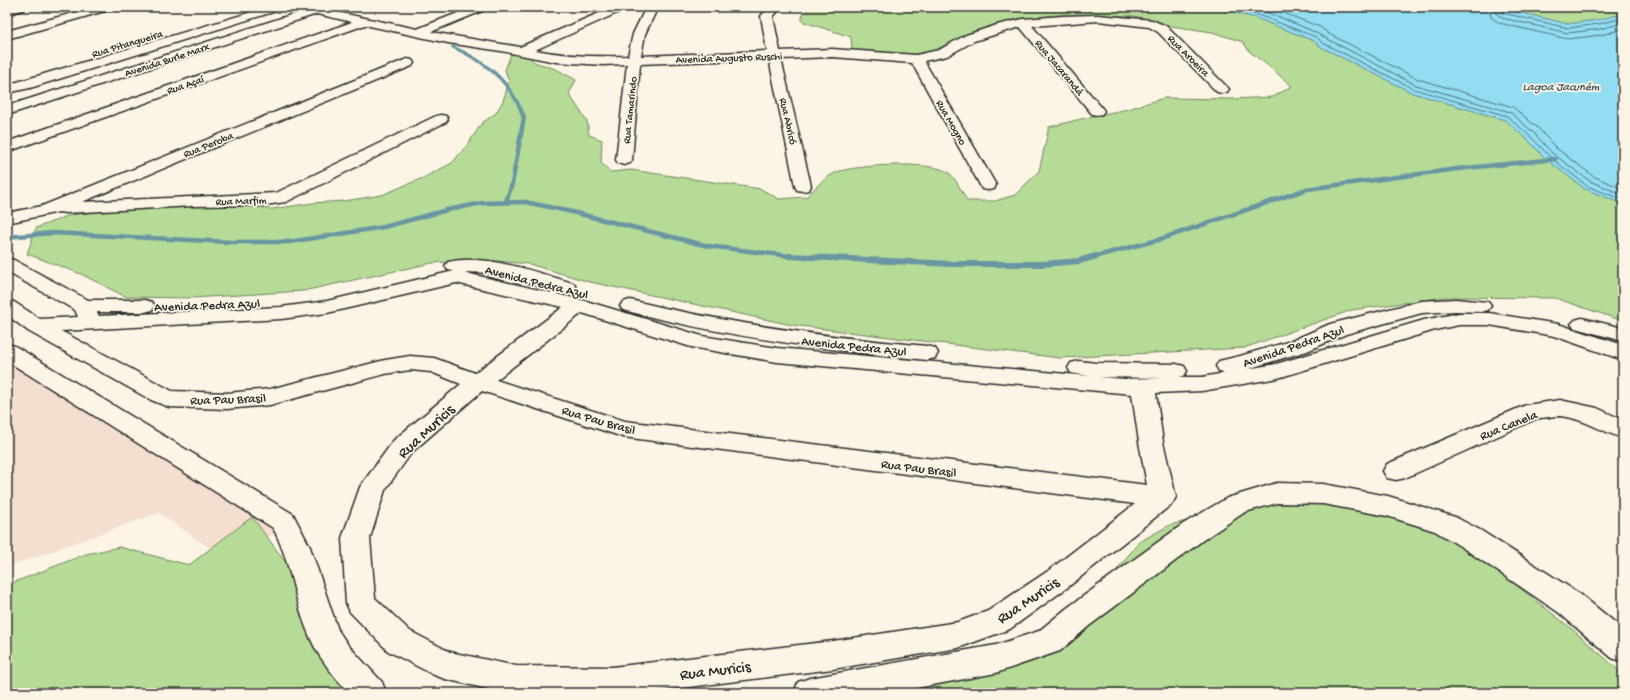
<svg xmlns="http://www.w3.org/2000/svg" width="1630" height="700" font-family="'Gochi Hand',sans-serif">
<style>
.built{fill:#f4decf}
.green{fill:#b5db96;stroke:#708360}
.water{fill:#92ddf2;stroke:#6996a2}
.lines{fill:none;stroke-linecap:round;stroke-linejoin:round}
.shore{stroke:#54727b;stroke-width:1}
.stream-far2{stroke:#6996a2;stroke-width:3.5}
.stream-far1{stroke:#6996a2;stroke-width:4.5}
.stream{stroke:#6996a2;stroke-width:6}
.minor-casing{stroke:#2b2b2b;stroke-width:3}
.minor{fill:#fcf5e5;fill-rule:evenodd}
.labels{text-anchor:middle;stroke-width:3.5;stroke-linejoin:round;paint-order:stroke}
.far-street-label{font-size:11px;fill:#2b2b2b;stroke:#fcf5e5}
.far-water-label{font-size:12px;font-style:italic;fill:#45585d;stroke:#fcf5e5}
.street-label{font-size:13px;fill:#2b2b2b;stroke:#fcf5e5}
.near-street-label{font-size:16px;fill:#2b2b2b;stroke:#fcf5e5}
</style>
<rect width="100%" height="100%" fill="#fcf5e5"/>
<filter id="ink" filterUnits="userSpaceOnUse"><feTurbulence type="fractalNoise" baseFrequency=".025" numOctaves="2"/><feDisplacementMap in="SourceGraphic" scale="8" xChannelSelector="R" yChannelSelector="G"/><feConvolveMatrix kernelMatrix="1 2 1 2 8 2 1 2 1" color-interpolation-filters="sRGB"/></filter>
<g filter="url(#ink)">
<path class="built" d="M7,357L280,527L236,566L159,513L7,567Z"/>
<g class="green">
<path d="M810,7H1211L1256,18L1314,41L1321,47L1413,93L1505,120L1529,141L1546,159L1585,189L1623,204V321L1555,298L1445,297L1352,310L1244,348L1060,358L792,325L590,282L529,264L486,260L432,263L303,291L192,298L126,297L81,274L27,254L36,228L70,215L196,201L272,209L313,203L344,201L382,195L425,177L452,163L468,144L482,123L496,113L503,101L509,82L505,70L511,54L527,53L534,62L556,69L576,80L569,94L587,121L589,135L602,140L601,163L611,172L631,170L761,189L779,199L806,197C815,188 825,177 837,172C857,165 933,160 949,173C954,176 964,195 967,201H995L1015,195L1039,171L1049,127L1089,117L1128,109L1164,98L1232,99L1273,97L1292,86L1266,64L1249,51L1243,42L1212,32L1171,26L1134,16L1058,15L1017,19L961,38L928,53L912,55L864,53L852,50L851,37L801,21L803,14Z"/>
<path d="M1497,7H1623V14L1598,20L1568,24Z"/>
<path d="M1288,496L1427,515L1572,629L1623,674V693H831L1050,654L1139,542L1170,525Z"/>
<path d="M252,517L293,572L330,657L388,693H7V585L86,554L119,547L189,565Z"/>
</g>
<path class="water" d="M1211,7H1497L1568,24L1598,20L1623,14V204L1585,189L1546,159L1529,141L1505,120L1413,93L1321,47L1314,41L1256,18Z"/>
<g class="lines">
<g class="shore">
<path d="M1227,7L1258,15L1316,37L1323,43L1414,89L1507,116L1532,138L1549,156L1587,186L1623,200"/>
<path d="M1248,7L1277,16L1310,30L1416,85L1510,112L1535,134L1552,153L1590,181L1623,195"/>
<path d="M1268,7L1320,27L1329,34L1418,79L1513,107L1539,129L1556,148L1593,176L1623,189"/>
<path d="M1489,7L1491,17L1499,23L1568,39L1601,35L1623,29"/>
<path d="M1495,7L1496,13L1502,18L1568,33L1600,29L1623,23"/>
<path d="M1500,7L1503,13L1568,28L1599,24L1623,18"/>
</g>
<path class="stream-far2" d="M453,47C484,61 508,79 522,112"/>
<g class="stream-far1">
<path d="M506,202L512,184L524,117L521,111"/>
<path d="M7,237L53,233L229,242H289L384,227L447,210L483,203L525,202L568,211L708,246L798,257"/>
<path d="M1093,257L1158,240L1307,189L1457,169L1555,159"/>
</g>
<path class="stream" d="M789,256L952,264H1043L1079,261L1096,256"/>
<defs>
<g id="minor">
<path d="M10,7H27L25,9L7,15V8Z"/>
<path d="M95,7H114L112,9L7,39V31Z"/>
<path d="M299,7H326L327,10L417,29L473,7H489L487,9L431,32L520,47L613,7H628L626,9L535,50C566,56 597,57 628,56L633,34L646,7H658L645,34L641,56L767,51L761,16L769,7H781L773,17L780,51L832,49L916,55L939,50L966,35L997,25L1023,19L1063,16L1098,15L1152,20L1166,26L1229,89L1227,92L1222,93L1217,92L1158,32L1149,27L1098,21L1032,26L1102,108L1104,111L1102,114L1097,115L1092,114L1020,27L974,41L947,56L924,61L996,185L994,189L988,190L982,189L980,185L912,63L832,57L781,59L811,186L809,190L803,191L797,190L795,186L769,59L640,64L632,160L630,163L624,165L618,163L616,160L627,64L603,65L556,62L501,51L448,43L365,25L7,152V142L352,22L317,14L7,115V106L303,11L300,10Z"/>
<path d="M265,8L271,7L275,10L273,12L30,88L7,93V85Z"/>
<path d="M407,59L412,60L414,63L412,66L82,202L276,193L436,116L441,115L446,116L448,119L446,122L286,202L265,205L193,206L65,213L59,212L7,223V213L42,206Z"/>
<path d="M7,258L14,260L88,300H145L152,302L155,306L152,310L145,312H97L99,316L281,307L327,301L454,271L448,270L445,266L448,262C486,253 537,273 573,283L576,287L573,291L566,293L494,273L462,272L586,301L702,336L777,348L1089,376L1071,373L1068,368L1071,363L1079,361L1096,363L1176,364L1184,366L1187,371L1184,376L1179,377H1202L1225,373L1219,371L1216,366L1219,361L1240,356L1291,341L1330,324L1421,301L1455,299L1488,302L1491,306L1488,310L1481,312L1455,311L1422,313L1346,334L1307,351L1247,369L1276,364L1424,320L1459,313H1489L1558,324L1623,345V360L1554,336L1489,325H1459L1435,330L1278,378L1202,391L1156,393L1163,442L1176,497L1172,504L1068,587L1010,629L958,648L833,669L641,693H505L445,679L434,675L388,651L350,612L346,603L342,538L360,487L394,440L461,384L431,372L410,370L385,374L270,405L227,409L169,407L151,400L28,331L7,315V300L14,302L40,319L78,317L75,310L7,272ZM456,283L563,307L475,373L434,358L410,356L385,360L270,389L227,393L172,391L61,331L281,319L327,313ZM582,313L691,347L777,362L1132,394L1139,442L1147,485L625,421L496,380ZM1099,377L1163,378L1124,379ZM482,391L623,437L1135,504L1048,571L988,611L958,622L833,641L612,667L516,666L450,652L410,631L375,598L370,538L385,490L412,452Z"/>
<path d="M630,300C729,324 826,337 927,346L935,348L938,353L935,358L927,360C824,350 723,336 623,310L620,306L623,302Z"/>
<path d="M1582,318L1623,328V341L1575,328L1571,324L1575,320Z"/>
<path d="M7,344L15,346L293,514L310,547L338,630L348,645L382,682L386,693H349C332,674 316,655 307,630C294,597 290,560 273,528L7,361Z"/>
<path d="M1560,400L1597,408L1623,420V438C1602,432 1583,418 1560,416C1553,416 1545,418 1538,418L1405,478L1396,480L1387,478L1383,471L1387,464L1526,405Z"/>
<path d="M1277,483L1323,484L1388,496L1455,517L1480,530L1580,594L1623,629V662L1612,658L1558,612L1460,546L1435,531L1387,516L1323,504L1277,503L1245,512L1203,540L1089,626L1060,651L996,673L890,693H794L798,682L810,678L996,645L1039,631L1067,608L1183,524L1227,498Z"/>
</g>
</defs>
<use href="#minor" class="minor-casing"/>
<use href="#minor" class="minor"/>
</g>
</g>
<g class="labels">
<g class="far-street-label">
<text transform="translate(127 43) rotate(-17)" y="4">Rua Pitangueira</text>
<text transform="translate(1189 55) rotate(45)" y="4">Rua Aroeira</text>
<text transform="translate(729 57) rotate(-2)" y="4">Avenida Augusto Ruschi</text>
<text transform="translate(167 59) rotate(-18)" y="4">Avenida Burle Marx</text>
<text transform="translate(1060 67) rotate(50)" y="4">Rua Jacarandá</text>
<text transform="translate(185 84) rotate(-19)" y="4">Rua Açaí</text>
<text transform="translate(629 110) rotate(-84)" y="4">Rua Tamarindo</text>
<text transform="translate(789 121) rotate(77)" y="4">Rua Abricó</text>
<text transform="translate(952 122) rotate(60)" y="4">Rua Mogno</text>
<text transform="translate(208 144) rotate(-22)" y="4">Rua Peroba</text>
<text transform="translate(241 200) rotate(-2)" y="4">Rua Marfim</text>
</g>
<g class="far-water-label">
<text x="1561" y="90">Lagoa Jacuném</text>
</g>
<g class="street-label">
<text transform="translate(537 281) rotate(14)" y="5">Avenida Pedra Azul</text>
<text transform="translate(207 304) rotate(-2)" y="5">Avenida Pedra Azul</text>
<text transform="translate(854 345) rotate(6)" y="5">Avenida Pedra Azul</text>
<text transform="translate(1293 345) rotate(-19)" y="5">Avenida Pedra Azul</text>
<text transform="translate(228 398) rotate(-2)" y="5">Rua Pau Brasil</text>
<text transform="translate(599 419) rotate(16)" y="5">Rua Pau Brasil</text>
<text transform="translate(1508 424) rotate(-22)" y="5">Rua Canela</text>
<text transform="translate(919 467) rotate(7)" y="5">Rua Pau Brasil</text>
</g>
<g class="near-street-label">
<text transform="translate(425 430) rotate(-43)" y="6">Rua Muricis</text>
<text transform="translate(1027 599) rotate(-34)" y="6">Rua Muricis</text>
<text transform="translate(715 669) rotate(-7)" y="6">Rua Muricis</text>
</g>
</g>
<rect width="1630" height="700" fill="none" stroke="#fcf5e5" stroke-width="24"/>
<rect x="12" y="12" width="1606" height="676" fill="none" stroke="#2b2b2b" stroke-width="1.5" filter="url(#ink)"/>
</svg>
